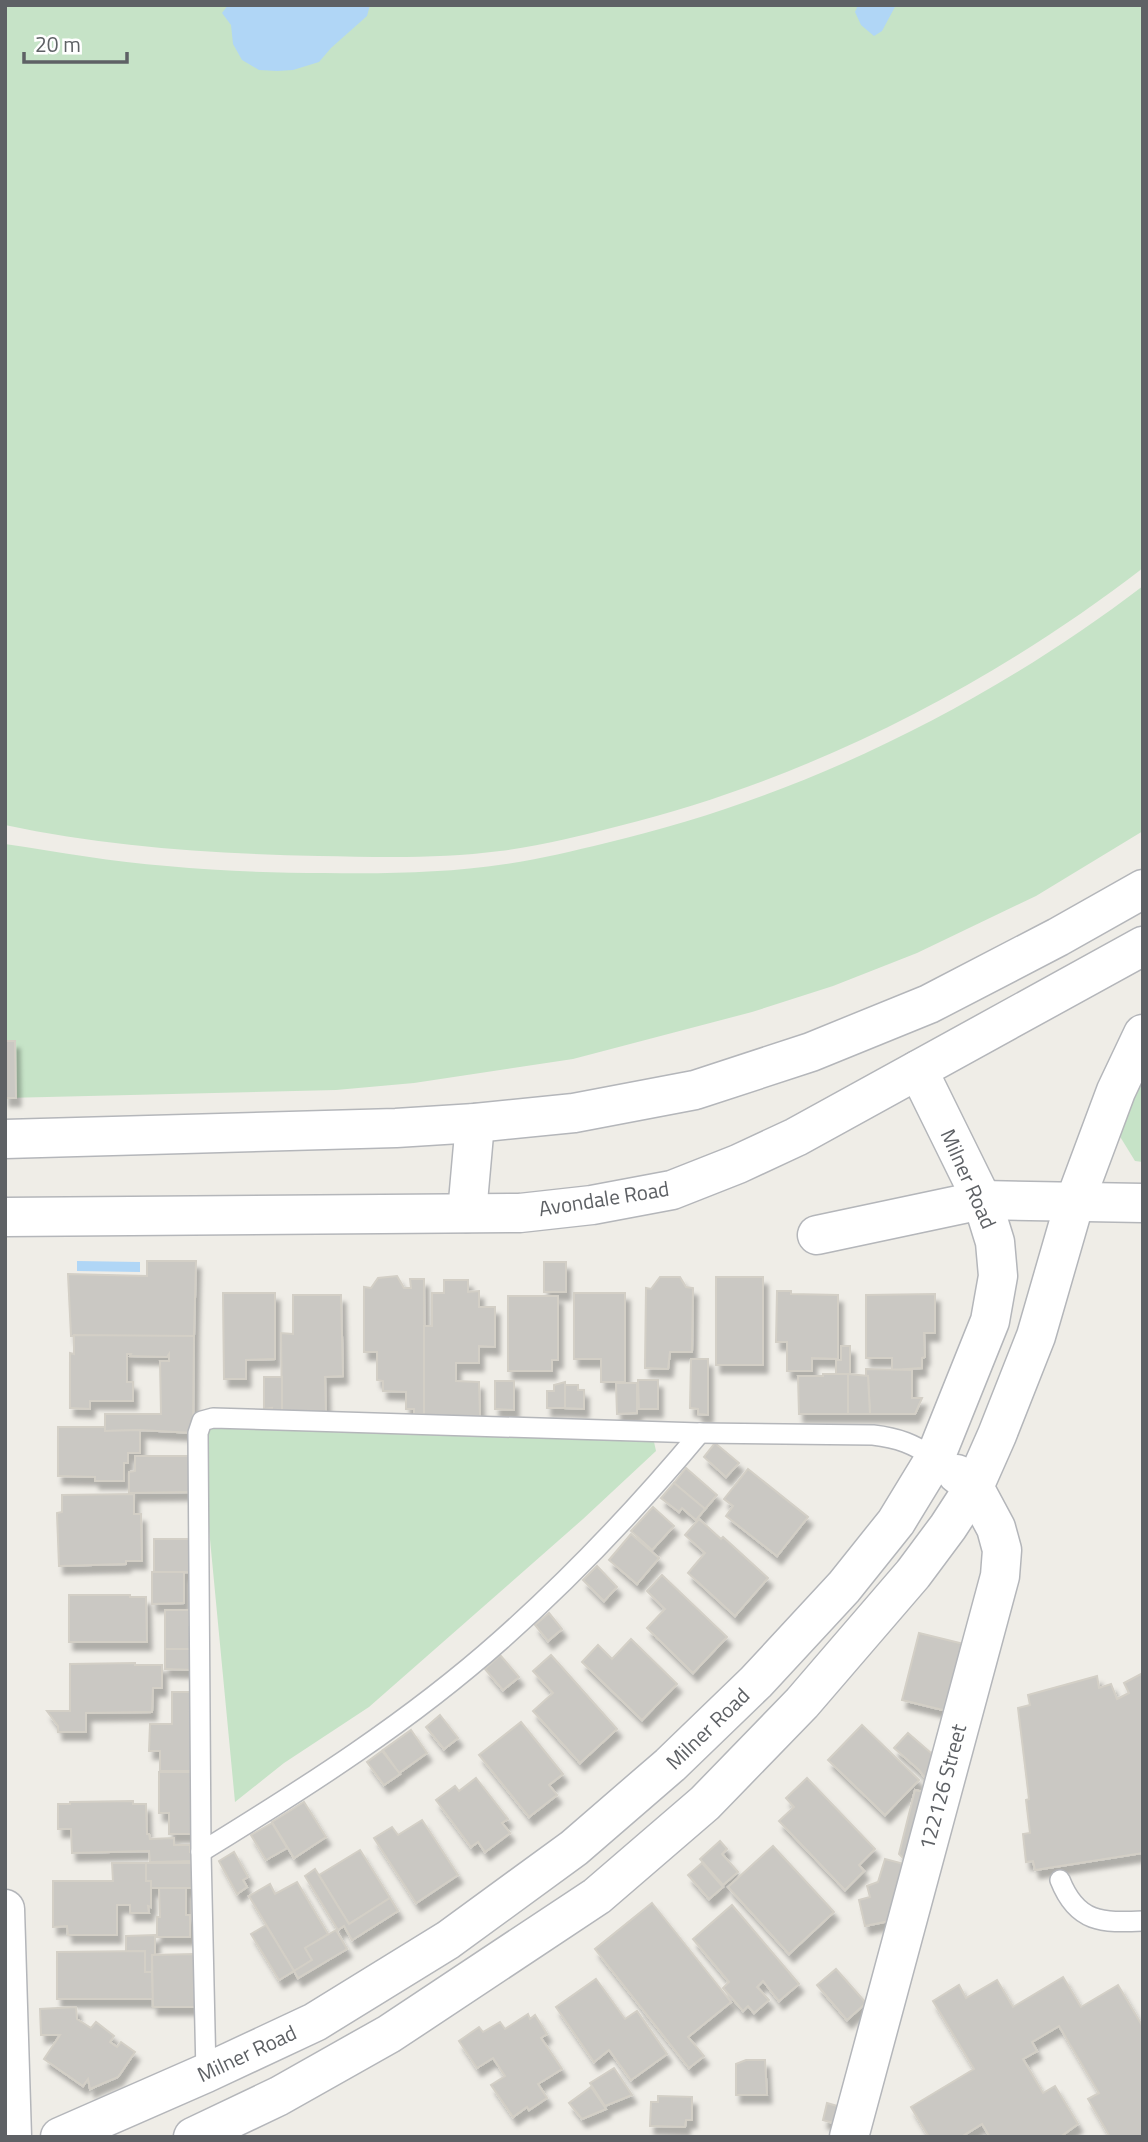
<svg xmlns="http://www.w3.org/2000/svg" width="1148" height="2142" font-family="'Titillium Web',sans-serif">
<style>
.green{fill:#c6e3c7}
.water{fill:#b0d6f6}
.building{fill:#cac8c3;stroke:#d3cfc6;stroke-width:2;filter:url(#shadow)}
.lines{fill:none;stroke-linecap:round;stroke-linejoin:round}
.service-casing{stroke:#b4b6ba;stroke-width:22}
.minor-casing{stroke:#b4b6ba;stroke-width:41}
.service{stroke:#fff;stroke-width:19}
.minor{stroke:#fff;stroke-width:38}
.labels{text-anchor:middle;stroke-width:5;stroke-linejoin:round;paint-order:stroke}
.street-label{font-size:21px;fill:#5e6165;stroke:#fff}
</style>
<defs>
<filter id="shadow"><feDropShadow dx="4.5" dy="8" stdDeviation="2" flood-color="#0004"/></filter>
</defs>
<rect width="100%" height="100%" fill="#efede7"/>
<g class="green">
<path d="M5,5H1143V568C987,688 810,778 619,826C580,836 540,846 500,851C440,859 379,857 319,856C214,854 108,847 5,825Z"/>
<path d="M1143,586V831L1036,896L917,953L833,986L752,1012L573,1059L414,1083L336,1090L5,1098V844C59,852 113,862 167,866C219,871 272,873 324,873C385,874 446,873 506,864C540,859 573,851 606,843C801,797 984,707 1143,586Z"/>
<path d="M1143,1066V1162L1135,1161L1116,1130Z"/>
<path d="M198,1413L651,1428L656,1451L583,1519L369,1707L284,1763L235,1802Z"/>
</g>
<g class="water">
<path d="M228,5H370L367,16L331,48L319,62L293,70L277,71L259,70L242,60L233,44L231,25L222,13Z"/>
<path d="M858,5H896L882,31L874,36L861,25L855,12Z"/>
<path d="M77,1261L140,1262V1272L77,1271Z"/>
</g>
<g class="building">
<path d="M5,1041H15L16,1098H5Z"/>
<path d="M147,1261H196L194,1336H71L68,1274L147,1276Z"/>
<rect x="544" y="1262" width="22" height="30"/>
<path d="M397,1276L404,1288H411L410,1279H424L425,1414H414V1409H406V1392L383,1391V1381L377,1380V1352H364V1287L371,1288L378,1278Z"/>
<path d="M660,1277H680L686,1287L693,1288L692,1352H670L668,1369L645,1368L646,1288L651,1289Z"/>
<rect x="716" y="1277" width="47" height="88"/>
<path d="M444,1280H468V1292L479,1291V1307H495V1347L479,1346V1363H456V1381L479,1382L480,1416H424V1326H432V1293H444Z"/>
<path d="M777,1291H791V1294L838,1295V1359L812,1358V1371H787V1342H776Z"/>
<path d="M223,1293H275V1359L246,1360V1379H224Z"/>
<path d="M574,1293H625V1382H601V1359H574Z"/>
<path d="M935,1294V1333H924L925,1357L922,1358V1368L892,1370V1358H866V1295Z"/>
<path d="M293,1295H341L343,1376L325,1377L326,1414H282L281,1333L293,1334Z"/>
<path d="M508,1296H558V1360H552V1371H508Z"/>
<path d="M74,1335L194,1336L193,1433L140,1430L105,1431V1414H161L160,1361H169V1354L167,1357L130,1356L131,1354H127V1382H133V1401H90V1409L70,1408V1353L74,1354Z"/>
<path d="M841,1346H850V1374H836V1360H841Z"/>
<path d="M691,1359H708V1415L698,1414V1409L690,1408Z"/>
<path d="M866,1369L912,1370V1398H922L915,1414H870L868,1376H866Z"/>
<path d="M823,1374H848V1414H799L798,1376H823Z"/>
<path d="M848,1374L868,1376L870,1414H848Z"/>
<path d="M264,1377H282V1414H272V1408L264,1409Z"/>
<path d="M638,1380H658V1409H639Z"/>
<path d="M495,1381H514V1410L495,1409Z"/>
<path d="M565,1382V1408H547V1391H554V1385Z"/>
<path d="M616,1383H637V1413L617,1414Z"/>
<path d="M565,1385H578V1390H584V1409L565,1408Z"/>
<path d="M58,1427H105V1431L140,1430V1453H128V1463H124V1481H95V1477L58,1476Z"/>
<path d="M715,1443L739,1463L726,1477L704,1457Z"/>
<path d="M135,1456H194L195,1492L129,1493V1472L135,1471Z"/>
<path d="M686,1468L717,1495L705,1509L674,1483Z"/>
<path d="M748,1469L808,1517L777,1556L726,1516L733,1506L724,1499Z"/>
<path d="M674,1483L705,1509L696,1520L682,1508L679,1512L661,1498Z"/>
<path d="M134,1494V1514H141L142,1561H126V1564L59,1566L57,1513L62,1512V1495Z"/>
<path d="M653,1507L674,1526L652,1550L631,1531Z"/>
<path d="M699,1519L721,1539L723,1537L768,1578L735,1616L688,1573L705,1553L685,1535Z"/>
<path d="M631,1534L659,1558L637,1584L609,1560Z"/>
<path d="M154,1539H191V1572L154,1573Z"/>
<path d="M597,1566L617,1587L604,1601L583,1580Z"/>
<path d="M152,1572H184V1603L152,1604Z"/>
<path d="M662,1575L727,1637L693,1673L647,1628L665,1609L647,1591Z"/>
<path d="M69,1595H130V1597H146L147,1642H69Z"/>
<path d="M165,1610H189V1625H194V1649H165Z"/>
<path d="M549,1613L562,1629L548,1641L535,1625Z"/>
<path d="M919,1633L968,1645L951,1712L902,1700Z"/>
<path d="M631,1639L677,1684L642,1720L582,1662L598,1645L612,1659Z"/>
<path d="M165,1649H194V1670L165,1669Z"/>
<path d="M500,1655L519,1677L503,1690L485,1669Z"/>
<path d="M551,1655L617,1729L580,1763L533,1711L553,1693L533,1671Z"/>
<path d="M135,1663V1665H162V1688H153L152,1712L86,1713V1732H58V1726L47,1711H70V1664Z"/>
<path d="M1143,1673V1853L1035,1870L1033,1861L1026,1862L1023,1834L1030,1833L1026,1800L1029,1799L1018,1708L1030,1705L1028,1695L1097,1676L1099,1688L1111,1684L1117,1699L1129,1693L1124,1683Z"/>
<path d="M172,1692H195L192,1771H160V1751H149L150,1724H172Z"/>
<path d="M440,1715L458,1738L444,1749L426,1727Z"/>
<path d="M521,1722L563,1774L549,1785L557,1795L529,1817L479,1755Z"/>
<path d="M862,1725L919,1780L885,1815L828,1760Z"/>
<path d="M411,1730L427,1753L399,1773L383,1750Z"/>
<path d="M908,1733L931,1753L935,1750L936,1792L919,1770L894,1748Z"/>
<path d="M382,1751L400,1774L384,1785L367,1762Z"/>
<path d="M159,1772H194L192,1834H169V1813H159Z"/>
<path d="M476,1778L508,1819L502,1823L510,1833L485,1852L478,1842L471,1847L436,1800L455,1786L459,1791Z"/>
<path d="M807,1778L875,1849L859,1865L864,1871L845,1890L779,1821L794,1807L786,1798Z"/>
<path d="M915,1790L935,1795L909,1864L899,1854Z"/>
<path d="M133,1801V1804H146L147,1834H149L150,1839L174,1838V1845H190V1852H194V1861L150,1862L149,1851L72,1853L71,1829H58V1804H70V1802Z"/>
<path d="M304,1802L326,1837L294,1858L272,1822Z"/>
<path d="M422,1820L458,1875L416,1903L374,1838L392,1827L398,1835Z"/>
<path d="M272,1823L287,1848L266,1860L251,1835Z"/>
<path d="M720,1841L727,1849L722,1854L738,1872L723,1885L700,1859Z"/>
<path d="M773,1846L834,1912L789,1954L728,1887Z"/>
<path d="M360,1850L390,1898L349,1924L319,1875Z"/>
<path d="M234,1852L248,1877L243,1880L247,1887L237,1894L219,1861Z"/>
<path d="M885,1859L915,1867L899,1919L865,1926L859,1900L870,1897L867,1886L878,1882Z"/>
<path d="M112,1863H146V1881H151V1907L148,1906L149,1913H130V1905H117V1935H68L67,1926L53,1927V1881H113Z"/>
<path d="M146,1863H195L194,1888H151V1881H146Z"/>
<path d="M702,1863L723,1887L709,1899L688,1875Z"/>
<path d="M315,1869L349,1924L390,1898L398,1911L352,1940L344,1926L338,1930L305,1876Z"/>
<path d="M297,1882L328,1934L305,1948L312,1960L294,1971L249,1896L270,1884L275,1894Z"/>
<path d="M159,1888H186V1915H190V1937H157V1917H160Z"/>
<path d="M652,1903L731,2002L688,2037L704,2056L689,2068L595,1949Z"/>
<path d="M732,1905L799,1984L779,2001L763,1981L757,1987L769,2000L754,2013L748,2006L743,2011L723,1988L729,1982L693,1939Z"/>
<path d="M266,1925L294,1971L279,1980L251,1934Z"/>
<path d="M336,1930L347,1949L298,1978L294,1971L312,1960L305,1948Z"/>
<path d="M155,1935V1955H152V1972H145V1951H126V1936Z"/>
<path d="M145,1951V1972H152L153,1999H57V1952Z"/>
<path d="M194,1954L195,2007H153L152,1955Z"/>
<path d="M836,1969L866,2003L847,2020L817,1985Z"/>
<path d="M1063,1977L1081,2007L1118,1985L1143,2027V2137H1110L1088,2099L1099,2093L1059,2026L1032,2042L1037,2051L1023,2059L1043,2093L1055,2086L1078,2124L1060,2137H990L982,2124L961,2137H929L911,2107L974,2069L933,2001L959,1985L966,1998L997,1980L1013,2007Z"/>
<path d="M596,1979L625,2019L637,2011L667,2054L631,2080L609,2050L594,2062L556,2007Z"/>
<path d="M76,2007L77,2019L91,2028L96,2022L114,2036L110,2042L117,2047L121,2042L135,2052L118,2077L90,2089L88,2079L83,2086L44,2059L60,2035H41L40,2009Z"/>
<path d="M528,2014L530,2019L535,2015L547,2034L541,2038L562,2069L538,2084L547,2098L529,2110L527,2107L513,2117L491,2085L505,2076L493,2058L477,2068L459,2041L479,2027L483,2032L500,2022L505,2029Z"/>
<path d="M746,2060H765L767,2095H736V2064Z"/>
<path d="M614,2068L632,2095L605,2106L590,2083Z"/>
<path d="M591,2087L606,2109L582,2119L569,2103Z"/>
<path d="M658,2096L692,2097V2120H686L685,2127L650,2126L651,2102H658Z"/>
<path d="M827,2103L851,2110L847,2127L823,2120Z"/>
</g>
<g class="lines">
<defs>
<g id="service">
<path d="M201,1852C305,1788 409,1722 501,1640C572,1577 639,1506 700,1433"/>
<path d="M1060,1880C1077,1923 1102,1923 1143,1921"/>
<path d="M206,2073L201,1852L198,1433L202,1421L213,1418L700,1433L873,1435C899,1438 913,1444 935,1458"/>
</g>
<g id="minor">
<path d="M5,1139L396,1128L475,1123L574,1113L695,1090L811,1052L929,1004L1058,937L1143,889"/>
<path d="M467,1213L475,1123"/>
<path d="M5,1217L520,1213L592,1205L672,1190L738,1164L796,1137L1143,946"/>
<path d="M817,1235L982,1200L1143,1203"/>
<path d="M5,1909L12,2137"/>
<path d="M60,2137L206,2073L315,2022L448,1940L574,1848L670,1765L756,1682L844,1587L896,1522L935,1458L990,1321L998,1276L995,1242L982,1200L918,1070"/>
<path d="M193,2137L279,2096L389,2034L597,1896L705,1803L802,1703L913,1574L948,1527L974,1487L997,1435L1036,1336L1075,1201L1116,1091L1143,1034"/>
<path d="M849,2137L1000,1576L1002,1550L996,1528L974,1487L957,1474"/>
</g>
</defs>
<use href="#service" class="service-casing"/>
<use href="#minor" class="minor-casing"/>
<use href="#service" class="service"/>
<use href="#minor" class="minor"/>
</g>
<g class="labels">
<g class="street-label">
<text transform="translate(968 1179) rotate(66)" y="7">Milner Road</text>
<text transform="translate(604 1199) rotate(-9)" y="7">Avondale Road</text>
<text transform="translate(708 1729) rotate(-44)" y="7">Milner Road</text>
<text transform="translate(943 1787) rotate(-75)" y="7">122126 Street</text>
<text transform="translate(247 2054) rotate(-25)" y="7">Milner Road</text>
</g>
</g>
<rect width="1148" height="2142" fill="none" stroke="#5e6165" stroke-width="14"/>
<path d="M24 52v10h103v-10" fill="none" stroke="#5e6165" stroke-width="3.5"/>
<text x="35" y="52" font-size="21" fill="#5e6165" stroke="#ffffff" stroke-width="5" paint-order="stroke">20 m</text>
</svg>
